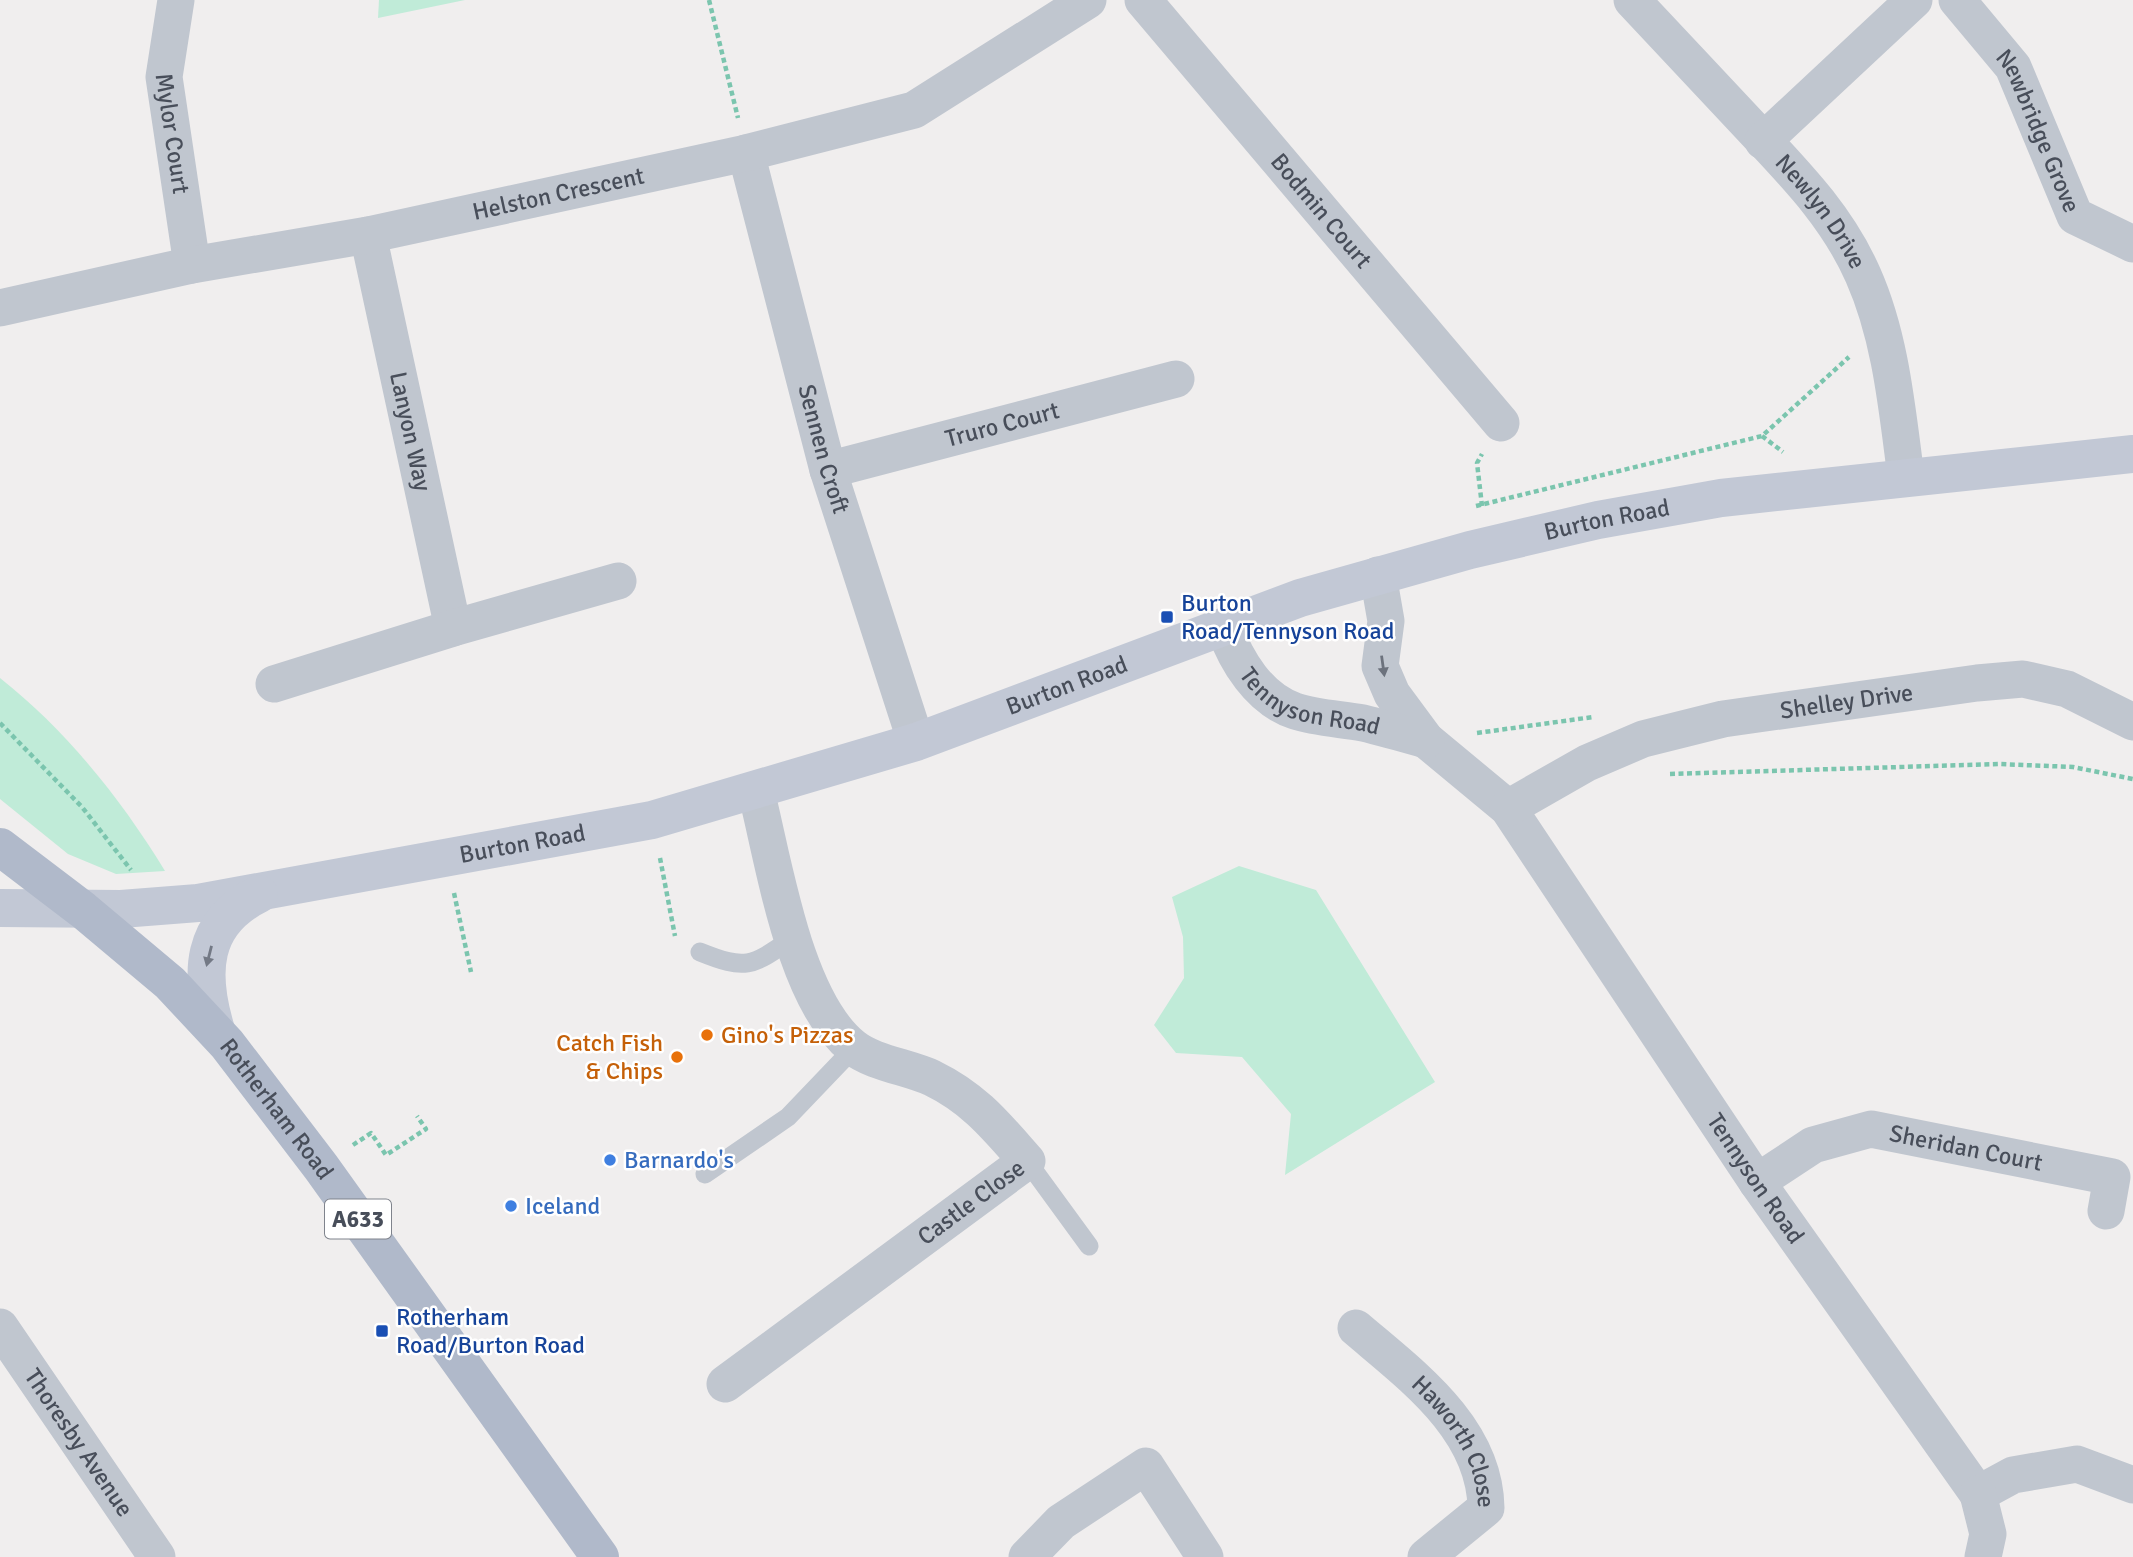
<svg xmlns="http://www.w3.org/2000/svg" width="2133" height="1557" font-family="Signika,sans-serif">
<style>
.green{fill:#c0ebd8}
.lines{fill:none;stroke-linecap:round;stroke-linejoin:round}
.path{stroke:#7bc5ae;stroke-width:4.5;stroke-dasharray:5 3.5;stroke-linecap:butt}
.lane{stroke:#c0c6cf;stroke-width:19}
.street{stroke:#c0c6cf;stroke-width:37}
.secondary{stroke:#c2c8d5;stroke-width:38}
.primary{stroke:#b0b9ca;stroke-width:38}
.oneway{fill:#6c727d}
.oneway2{fill:#737985}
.transit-dot{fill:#1a4fb4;stroke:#fff;stroke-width:2.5}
.food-dot{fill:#e8710a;stroke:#fff;stroke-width:2.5}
.shop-dot{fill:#3f7fe0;stroke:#fff;stroke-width:2.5}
.labels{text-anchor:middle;stroke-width:5;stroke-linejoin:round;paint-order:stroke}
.shield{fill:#fff;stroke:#7f838c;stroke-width:2}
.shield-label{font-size:23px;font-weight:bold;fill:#484e5a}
.street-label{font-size:24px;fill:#484e5a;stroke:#fff}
.transit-label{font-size:24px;fill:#164399;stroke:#fff;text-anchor:start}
.food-label{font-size:24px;fill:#c56008;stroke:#fff;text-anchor:start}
.shop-label{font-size:24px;fill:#366cbe;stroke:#fff;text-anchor:start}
</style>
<rect width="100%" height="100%" fill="#f0eeee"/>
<g class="green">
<path d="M379,0H465L378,18Z"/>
<path d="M0,678C66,730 121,799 165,871L116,874L68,854L0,799Z"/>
<path d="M1239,866L1316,890L1435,1082L1285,1175L1291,1114L1242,1057L1176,1053L1154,1025L1184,978L1183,937L1172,897Z"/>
</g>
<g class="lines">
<g class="path">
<path d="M709,0L738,118"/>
<path d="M1762,436L1783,452"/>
<path d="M1476,506L1762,436L1849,357"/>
<path d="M1482,506L1477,463L1482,454"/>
<path d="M0,723L82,807L131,870"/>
<path d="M1477,733L1593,717"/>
<path d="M1670,774L1999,764L2073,767L2133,779"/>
<path d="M660,858L675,936"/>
<path d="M454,893L471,972"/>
<path d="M353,1145L371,1133L386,1155L426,1129L417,1116"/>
</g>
<g class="lane">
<path d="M700,952C747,971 752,966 793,938"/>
<path d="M1027,1161L1089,1246"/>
<path d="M705,1174L788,1117L854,1048"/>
</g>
<g class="street">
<path id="s1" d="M176,0L164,77L192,265"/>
<path id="s2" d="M1143,0L1501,423"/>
<path id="s3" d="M1632,0C1672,43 1712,85 1752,128C1795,174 1837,216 1863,275C1891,338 1897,409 1906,477"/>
<path id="s4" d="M1957,0L2013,67L2075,216L2133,244"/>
<path d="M1763,141L1914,0"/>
<path id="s5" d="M746,153L828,470L916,742"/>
<path id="s6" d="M368,235L453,628"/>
<path id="s7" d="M0,308L192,265L368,235L746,153L914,110L1088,0"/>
<path id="s8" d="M828,470L1176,379"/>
<path id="s9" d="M1378,575L1386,621L1380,666L1392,694L1426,740L1508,808L1757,1182L1978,1494L2013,1475L2077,1464L2133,1485"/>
<path id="s10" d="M1224,627C1236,661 1259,699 1295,711C1316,718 1341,719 1363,723C1384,728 1405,734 1426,740"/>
<path d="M274,684L453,628L618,581"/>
<path id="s11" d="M1508,808L1587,763L1643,739L1723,719L1977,683L2023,679L2067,689L2133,722"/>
<path id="s12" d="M1757,1182L1813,1145L1871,1129L2112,1177L2106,1211"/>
<path id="s13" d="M0,1327L157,1557"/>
<path id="s14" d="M1356,1328C1411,1375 1485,1428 1486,1508L1426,1557"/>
<path id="s15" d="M725,1384L1027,1161C996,1126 975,1099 932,1078C908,1067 873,1063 853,1047C794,1000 774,862 756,791"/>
<path d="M1978,1494L1988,1534L1983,1557"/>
<path d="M1027,1557L1061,1522L1146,1466L1205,1557"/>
</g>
<g class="secondary">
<path id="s16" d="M0,908L121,909L198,903L652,820L916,742L1300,598L1470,550L1598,520L1721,498L2133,454"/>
<path d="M216,1030C199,974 200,923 259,894"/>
</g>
<path class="primary" id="s17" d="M0,847L83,910L170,983L227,1044L321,1167L600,1557"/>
</g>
<defs><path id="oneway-solid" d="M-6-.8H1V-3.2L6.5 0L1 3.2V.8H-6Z" transform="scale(1.75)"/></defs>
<use class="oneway" href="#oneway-solid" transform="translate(1383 666) rotate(82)"/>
<use class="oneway2" href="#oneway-solid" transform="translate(209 956) rotate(104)"/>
<g class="transit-dot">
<rect x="1160" y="610" width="14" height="14" rx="3.5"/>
<rect x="375" y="1324" width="14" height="14" rx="3.5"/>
</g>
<g class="food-dot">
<circle cx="707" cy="1035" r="7"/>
<circle cx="677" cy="1057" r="7"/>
</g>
<g class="shop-dot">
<circle cx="610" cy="1160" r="7"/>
<circle cx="511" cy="1206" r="7"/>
</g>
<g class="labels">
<rect class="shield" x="325" y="1199.5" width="66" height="39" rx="5"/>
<g class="shield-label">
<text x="358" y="1227">A633</text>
</g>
<g class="street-label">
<text dy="8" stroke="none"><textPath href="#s4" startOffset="156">Newbridge Grove</textPath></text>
<text dy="8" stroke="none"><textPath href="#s1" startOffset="135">Mylor Court</textPath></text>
<text dy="8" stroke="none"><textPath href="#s7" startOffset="570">Helston Crescent</textPath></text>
<text dy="8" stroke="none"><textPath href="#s2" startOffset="276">Bodmin Court</textPath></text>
<text dy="8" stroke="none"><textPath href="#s3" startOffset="284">Newlyn Drive</textPath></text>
<text dy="8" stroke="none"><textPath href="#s8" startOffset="180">Truro Court</textPath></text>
<text dy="8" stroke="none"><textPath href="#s6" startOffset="201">Lanyon Way</textPath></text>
<text dy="8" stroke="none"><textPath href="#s5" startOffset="306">Sennen Croft</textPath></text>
<text dy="8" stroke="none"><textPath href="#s16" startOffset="1662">Burton Road</textPath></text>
<text dy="8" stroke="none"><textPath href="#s16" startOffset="1096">Burton Road</textPath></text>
<text dy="8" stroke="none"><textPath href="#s10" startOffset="124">Tennyson Road</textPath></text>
<text dy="8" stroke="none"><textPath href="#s11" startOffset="359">Shelley Drive</textPath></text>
<text dy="8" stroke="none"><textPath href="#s16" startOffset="528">Burton Road</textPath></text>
<text dy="8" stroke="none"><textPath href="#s17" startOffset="383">Rotherham Road</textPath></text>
<text dy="8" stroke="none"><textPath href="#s12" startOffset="224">Sheridan Court</textPath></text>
<text dy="8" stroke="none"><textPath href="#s9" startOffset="732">Tennyson Road</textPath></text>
<text dy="8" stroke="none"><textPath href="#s15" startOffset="306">Castle Close</textPath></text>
<text dy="8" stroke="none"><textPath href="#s13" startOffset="140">Thoresby Avenue</textPath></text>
<text dy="8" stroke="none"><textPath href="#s14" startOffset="154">Haworth Close</textPath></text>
</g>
<g class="transit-label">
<text x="1181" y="611">Burton<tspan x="1181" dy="28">Road/Tennyson Road</tspan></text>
<text x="396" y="1325">Rotherham<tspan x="396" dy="28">Road/Burton Road</tspan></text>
</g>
<g class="food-label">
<text x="721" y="1043">Gino's Pizzas</text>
<text x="663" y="1051" text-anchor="end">Catch Fish<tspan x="663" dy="28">&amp; Chips</tspan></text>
</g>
<g class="shop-label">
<text x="624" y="1168">Barnardo's</text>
<text x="525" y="1214">Iceland</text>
</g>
</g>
</svg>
